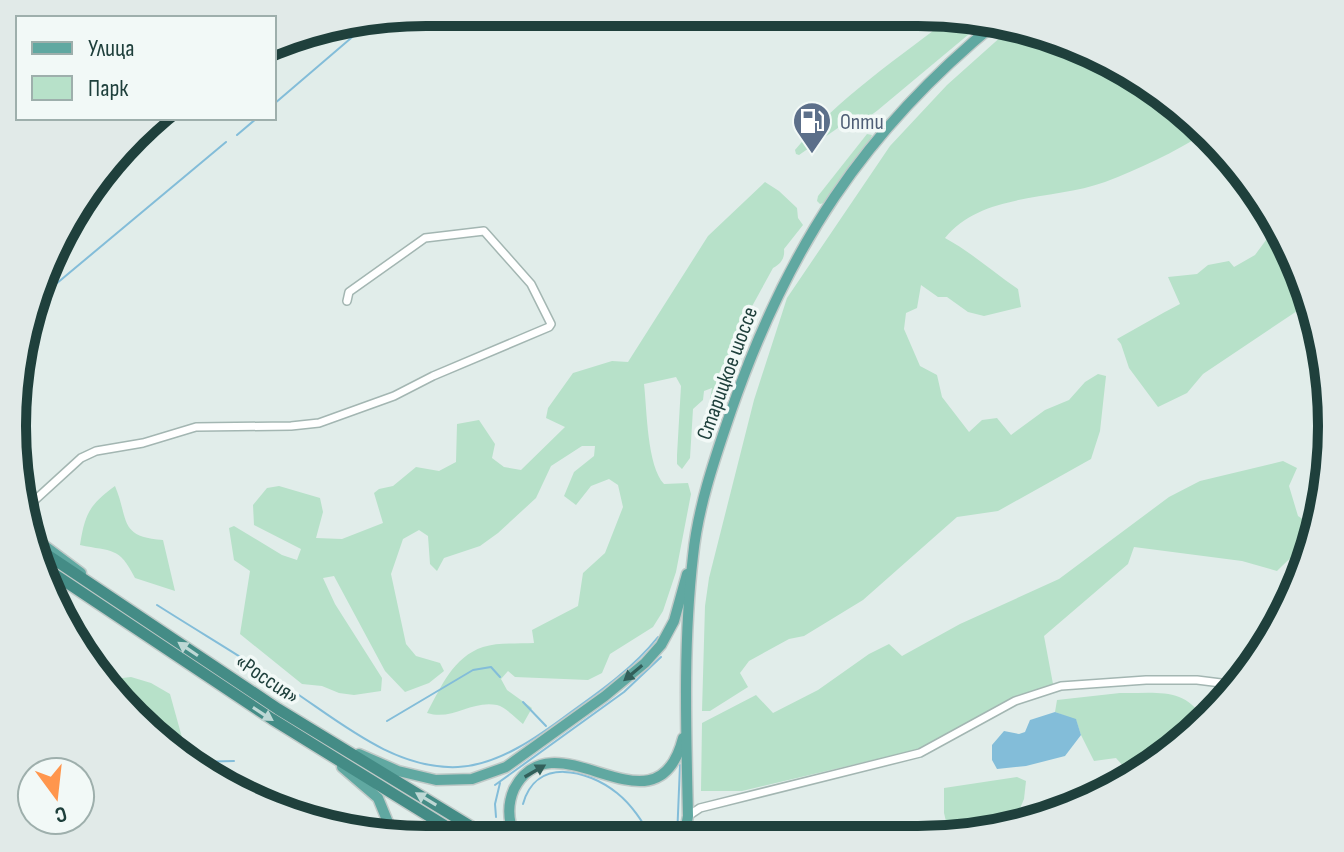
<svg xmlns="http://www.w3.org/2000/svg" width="1344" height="852" font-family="'Sofia Sans Condensed',sans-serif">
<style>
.green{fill:#b7e1c9}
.water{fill:#83bdd9}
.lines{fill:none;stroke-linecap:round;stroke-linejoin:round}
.stream{stroke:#83bdd9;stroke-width:2}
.minor-casing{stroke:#a3b6b2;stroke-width:10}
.primary-casing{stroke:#c0cac8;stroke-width:13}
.trunk-casing{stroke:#c0cac8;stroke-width:14}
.minor{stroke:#fff;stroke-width:7}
.primary{stroke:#60a8a1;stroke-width:10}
.trunk{stroke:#448c86;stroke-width:11}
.oneway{fill:#bed8d5}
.oneway2{fill:#325f5a}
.labels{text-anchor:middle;stroke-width:7;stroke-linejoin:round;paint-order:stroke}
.service-label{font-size:22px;fill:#4e5e75;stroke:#f2f9f7;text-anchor:start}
.street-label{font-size:22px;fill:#1f403c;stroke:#f2f9f7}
.rim{fill:none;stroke:#1f403c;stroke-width:10}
</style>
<rect width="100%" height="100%" fill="#e1edea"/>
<g class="green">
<path d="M954,15L972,16L987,19L878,110L870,116L858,114L799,155L796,154L795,150C836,100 902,55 954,15Z"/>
<path d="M1013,26L1077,44L1191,114L1205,133C1175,152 1139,169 1105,182C1053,201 982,192 945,238C971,252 993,272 1018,289L1021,307L984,316L968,312L947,297H938L921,285L917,308L906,313L904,329L920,366L937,375L942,397L969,432L982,420L997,418L1011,435L1045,410L1069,400L1085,382L1098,374L1106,376L1100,431L1091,459L998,511L957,517L863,600L804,636L789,639L749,661L740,673L748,687L710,711H702L705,606L709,578L754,400L787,298L890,146L947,85Z"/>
<path d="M867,134L872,135L869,142L824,203L820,204L817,201L818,196Z"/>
<path d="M765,182L779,191L797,208L798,218L803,225L784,249C785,258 781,264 773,268L750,310L742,341L727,378L713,431L702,422L707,416L712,388L704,391L703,400L693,409L690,458L682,469L677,464V455L681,386L676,377L644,384C647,410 647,466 664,484L688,483L691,494L676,572L663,611L653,627L610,654L602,673L588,680L515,677L508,671L501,679L507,690L532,708L523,724C516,718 505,707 497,705C471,700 453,721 427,713C441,687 453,657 483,647C498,642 519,644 534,643L532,630L578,606L583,573L605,553L623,507L618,485L609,479L591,486L576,505L564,496L574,472L594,456L595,446H582L551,466L536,498L498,533L480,546L444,558L437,571L430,564L428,536L419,530L403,539L391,574L406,644L416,656L440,663L444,671L429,683L405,692L385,671L334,576L323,578L335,604L382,678L381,691L354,695L339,693L322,686L302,684L240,634L250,571L234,560L229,528L234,526L282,555L297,560L301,549L254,525L253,505L267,488L279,486L320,498L323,512L316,538L342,539L383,523L374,493L379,489L393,486L416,467L439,471L456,462L457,424L479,420L495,444L492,458L504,467L521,470L565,427L546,418L548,408L573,373L612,361L628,362L708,236Z"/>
<path d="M1279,229L1289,242L1306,305L1203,374L1187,393L1158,407L1129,368L1121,344L1117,339C1139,327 1158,315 1180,304L1168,277L1197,274L1208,265L1229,261L1234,267L1255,255L1269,236Z"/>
<path d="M1283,461L1297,468L1289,486L1298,516L1304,520L1317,506C1312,544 1303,545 1277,571L1242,561L1134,547L1128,564L1044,636L1053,684L1014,698L924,748L742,791H701L702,723L756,695L773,713L818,690L869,654L889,644L902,656L960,624L1059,579L1169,497L1200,481Z"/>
<path d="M115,486C129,519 118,537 163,540L175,591L135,578C119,546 112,552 80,545C85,514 89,505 115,486Z"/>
<path d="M131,677L151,683L170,694L186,752C156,753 124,702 106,680Z"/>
<path d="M1120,693C1153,694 1185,686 1203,719L1131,775L1116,758L1094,761L1081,735L1076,720L1055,712L1057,700Z"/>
<path d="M1017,777L1026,781L1024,799L1015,820L950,838L944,813V788Z"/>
</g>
<path class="water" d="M1055,712L1076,719L1081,735L1065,756L1026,766L997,769L992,760V745L1004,731L1019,734L1025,732L1030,720Z"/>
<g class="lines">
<g class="stream">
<path d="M274,104L371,21"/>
<path d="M237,135L257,118"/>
<path d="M32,304L226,142"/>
<path d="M157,605C201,633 247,660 290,689C340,722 395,770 458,767C499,765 539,736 571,712C602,690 634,667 658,637"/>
<path d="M523,702L546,726"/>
<path d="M387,721L473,670L491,667L500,677"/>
<path d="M193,762L234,761"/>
<path d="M495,785L624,692L661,657"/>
<path d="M251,798L264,803"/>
<path d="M523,804C536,757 587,769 617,793C632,805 642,821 652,838"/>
<path d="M496,817L495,804L500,783"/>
<path d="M677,838L680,765"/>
</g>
<defs>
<g id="minor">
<path d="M24,510L81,458L96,451L143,443L196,427L291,426L319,423L394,396L433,376L549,327L551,324L531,284L484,231L425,238L349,292L347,301"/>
<path d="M33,537L29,516L34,504"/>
<path d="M688,816L700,808L920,753L1015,701L1061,686L1146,680H1197L1237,685"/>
</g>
<g id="primary">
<path d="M26,532L81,573"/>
<path d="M359,754L398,771L436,780L472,779L506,767L605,696L645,663L661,645L674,621L687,574"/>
<path d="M342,767L378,798L394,837"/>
<path d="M515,837C508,821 507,805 514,789C555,711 656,844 683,738"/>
<path d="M684,838L688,816C686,730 683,643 693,556C698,506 715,458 731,411C787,249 863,131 997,22"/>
</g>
<g id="trunk">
<path d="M31,544L278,709L488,837"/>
<path d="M39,564L272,719L463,837"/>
</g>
</defs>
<use href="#minor" class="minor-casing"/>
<use href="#primary" class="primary-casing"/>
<use href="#trunk" class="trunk-casing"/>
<use href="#minor" class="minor"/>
<use href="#primary" class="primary"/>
<use href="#trunk" class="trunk"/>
</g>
<defs><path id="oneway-solid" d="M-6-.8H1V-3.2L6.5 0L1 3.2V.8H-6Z" transform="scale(2)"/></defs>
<g class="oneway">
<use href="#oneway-solid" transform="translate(188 649) rotate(-146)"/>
<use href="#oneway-solid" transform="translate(263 714) rotate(33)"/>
<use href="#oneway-solid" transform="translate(426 799) rotate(-149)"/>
</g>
<g class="oneway2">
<use href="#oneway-solid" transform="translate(633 673) rotate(140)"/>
<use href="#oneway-solid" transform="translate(535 771) rotate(-30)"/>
</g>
<defs>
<symbol id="fuel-pin" viewBox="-11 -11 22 30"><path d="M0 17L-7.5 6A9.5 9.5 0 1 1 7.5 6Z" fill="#5c6f8a" stroke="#f2f9f7"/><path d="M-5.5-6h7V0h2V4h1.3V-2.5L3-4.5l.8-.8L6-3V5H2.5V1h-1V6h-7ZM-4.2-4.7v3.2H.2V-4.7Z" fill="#fff"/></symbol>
</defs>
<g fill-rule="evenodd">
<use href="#fuel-pin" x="790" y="99" width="44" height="60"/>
</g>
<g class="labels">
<g class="service-label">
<text x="840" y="129">Опти</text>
</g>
<g class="street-label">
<text transform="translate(726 373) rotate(-70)" y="8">Старицкое шоссе</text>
<text transform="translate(268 678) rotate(34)" y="8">«Россия»</text>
</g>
</g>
<path d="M0 0H1344V852H0ZM426 26H918A400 400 0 0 1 1318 426V426A400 400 0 0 1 918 826H426A400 400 0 0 1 26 426V426A400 400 0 0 1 426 26Z" fill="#e1eae8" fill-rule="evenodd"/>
<path class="rim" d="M426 26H918A400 400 0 0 1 1318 426V426A400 400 0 0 1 918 826H426A400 400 0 0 1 26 426V426A400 400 0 0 1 426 26Z"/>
<rect x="16" y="16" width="260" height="104" fill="#f2f9f7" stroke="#9eafac" stroke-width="2"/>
<rect x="32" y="42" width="40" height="12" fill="#60a8a1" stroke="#9eafac" stroke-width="2"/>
<text x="88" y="56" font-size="24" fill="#1f403c">Улица</text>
<rect x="32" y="76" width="40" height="24" fill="#b7e1c9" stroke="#9eafac" stroke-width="2"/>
<text x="88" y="96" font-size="24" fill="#1f403c">Парк</text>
<g transform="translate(56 796) rotate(165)"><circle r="38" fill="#f2f9f7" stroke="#9eafac" stroke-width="2"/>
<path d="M0-6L14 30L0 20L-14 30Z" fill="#ff964d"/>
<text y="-12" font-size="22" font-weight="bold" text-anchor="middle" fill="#1f403c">С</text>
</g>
</svg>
